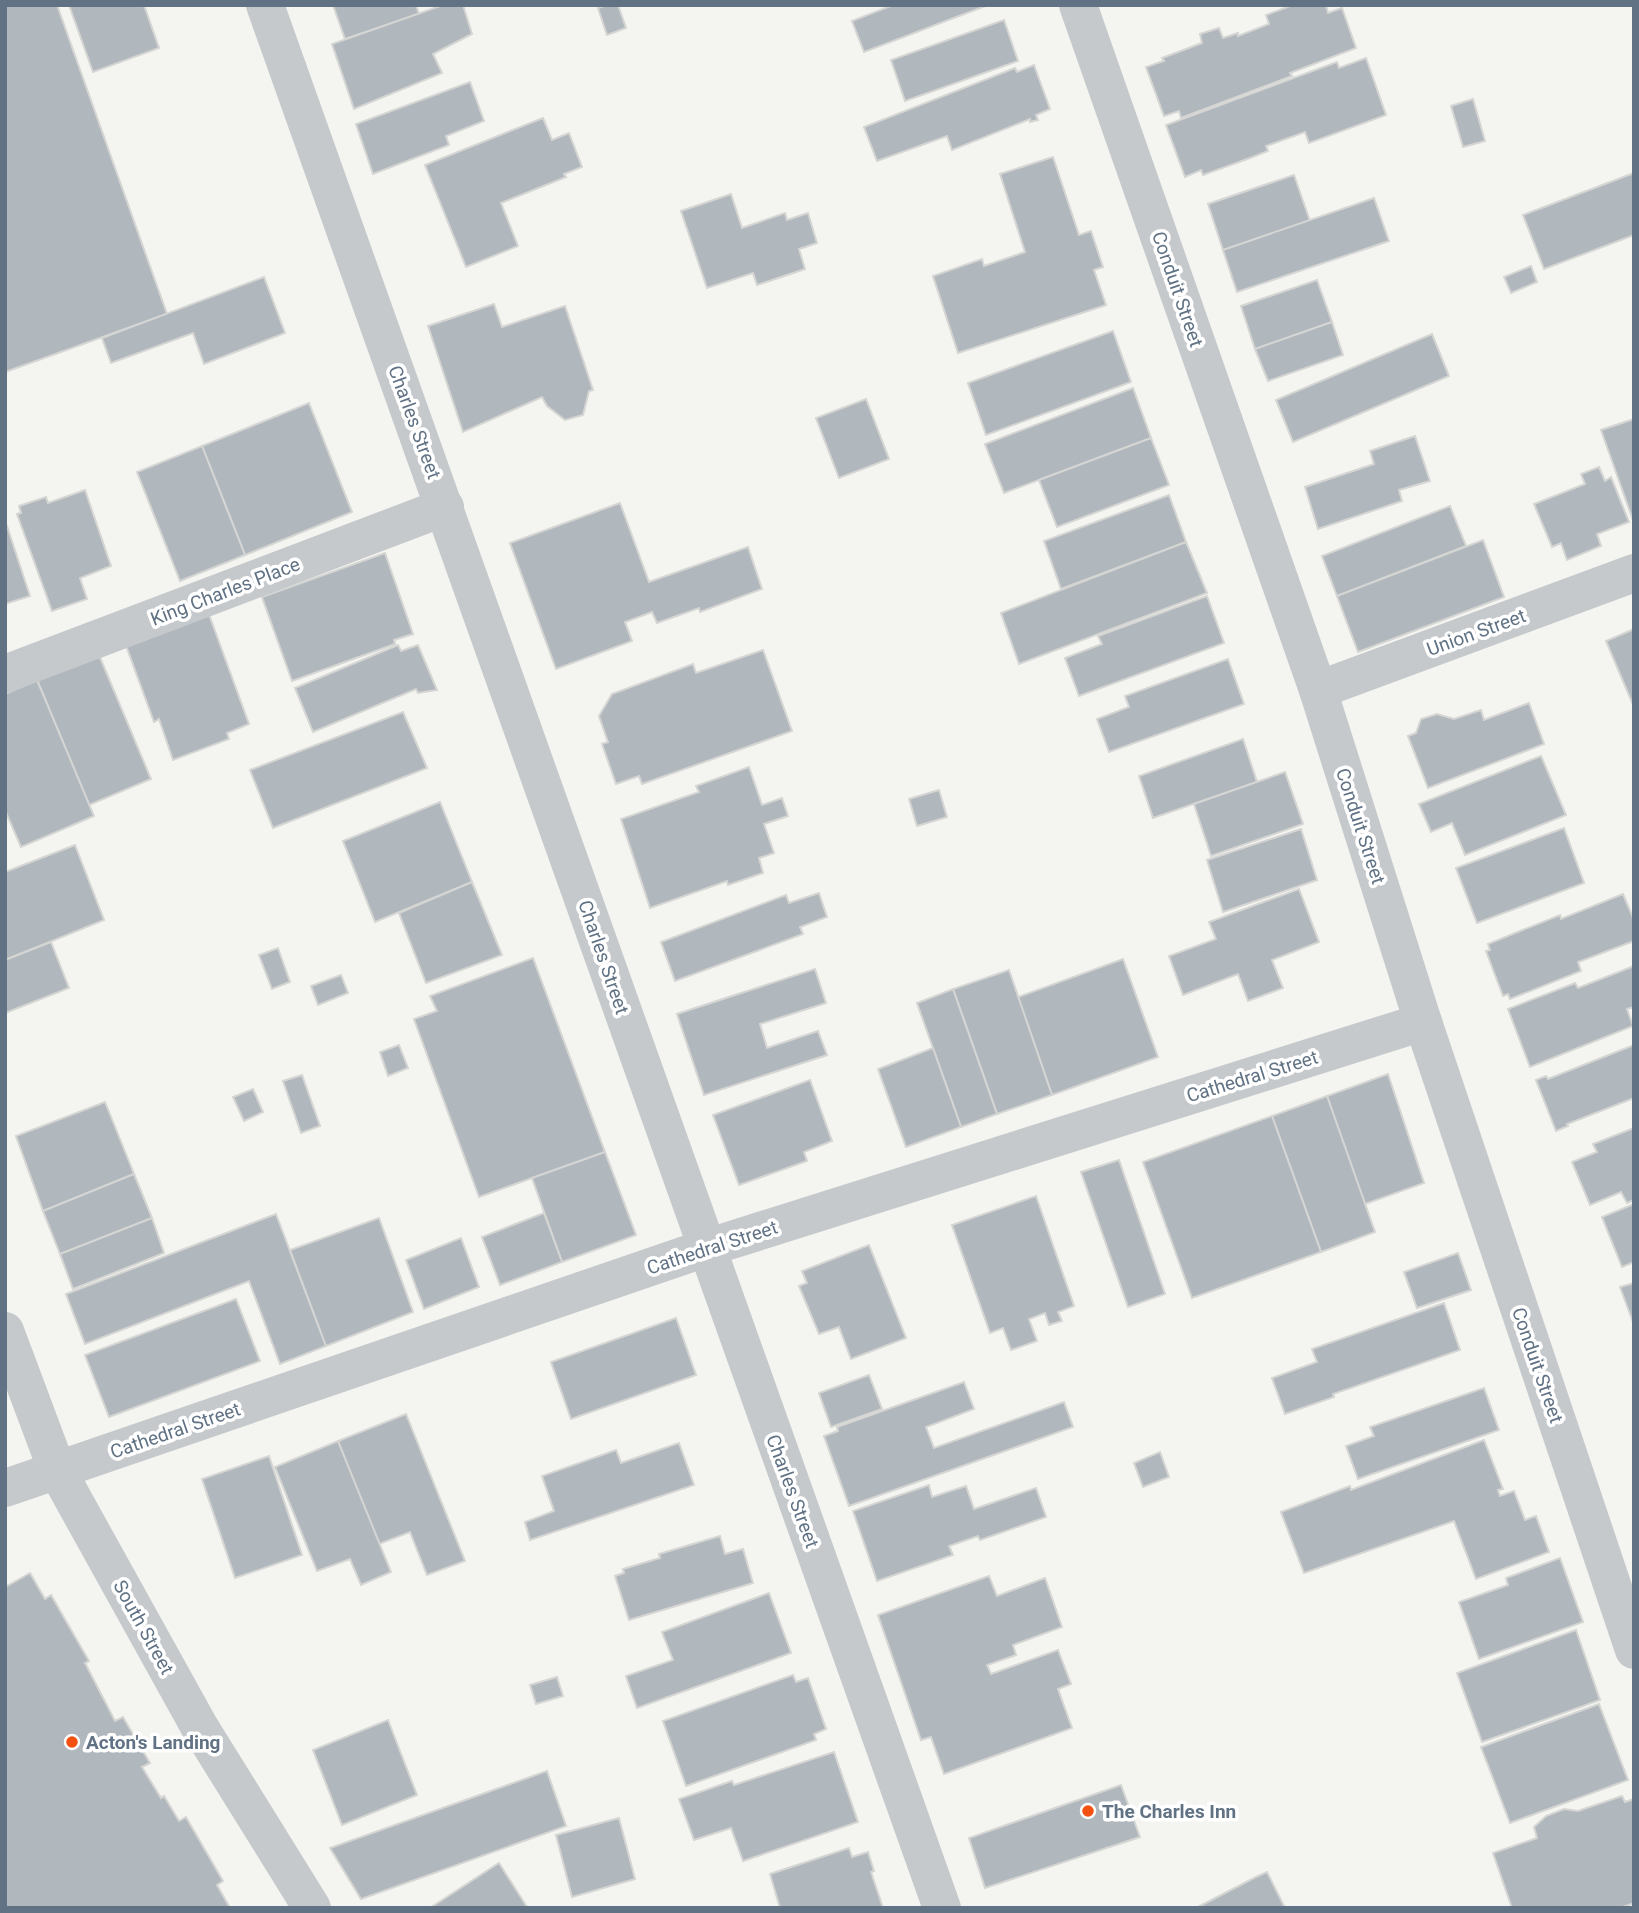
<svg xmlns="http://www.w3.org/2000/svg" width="1639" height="1913" font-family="Roboto,sans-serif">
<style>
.building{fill:#b0b7bd;stroke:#d5d5d3;stroke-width:2}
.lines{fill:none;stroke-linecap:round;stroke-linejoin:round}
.minor{stroke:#c6c9cc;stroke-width:38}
.poi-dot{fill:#f35111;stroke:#fff;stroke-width:2.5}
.labels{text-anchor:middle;stroke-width:7;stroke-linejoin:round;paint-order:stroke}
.street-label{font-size:19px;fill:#607284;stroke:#fff}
.poi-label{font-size:19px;font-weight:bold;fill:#607284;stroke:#fff;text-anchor:start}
</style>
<rect width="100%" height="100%" fill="#f4f5f0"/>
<g class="building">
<path d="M5,5H57L167,314L5,372Z"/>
<path d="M69,5H144L159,48L93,72Z"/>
<path d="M333,5H416L419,14L345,39Z"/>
<path d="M443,5H463L472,34L433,54L442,73L354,109L332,44Z"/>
<path d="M608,5H618L626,28L607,35L598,8Z"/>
<path d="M893,5H988L864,52L852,21Z"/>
<path d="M1293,5H1326L1328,13L1342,8L1356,48L1290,73L1292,76L1181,118L1179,111L1164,116L1146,67L1164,61L1162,58L1202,43L1200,34L1219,28L1223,38L1238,33V36L1269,24L1266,15Z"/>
<path d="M1004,20L1018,61L905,101L891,60Z"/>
<path d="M1366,58L1386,115L1309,143L1305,132L1266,146L1268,151L1250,158L1203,175L1201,170L1185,177L1166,125L1337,62L1339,68Z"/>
<path d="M1034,65L1050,109L1036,115L1038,120L1030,122V119L952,150L947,136L877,161L864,127L1015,68L1017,72Z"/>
<path d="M470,82L484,121L446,136L449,145L373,174L356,124Z"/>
<path d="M1473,99L1485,141L1463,147L1451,106Z"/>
<path d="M543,118L552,140L569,133L582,167L564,174L566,177L501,203L518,246L466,267L425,165Z"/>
<path d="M1053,157L1079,235L1091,231L1103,267L1094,270L1106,305L958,353L933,276L982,259L984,266L1025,252L1000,174Z"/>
<path d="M1634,173V235L1544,269L1523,215Z"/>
<path d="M1294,175L1310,221L1223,250L1208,204Z"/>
<path d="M731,194L742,228L785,213L787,220L808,213L817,243L799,249L805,269L757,285L753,273L707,288L681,211Z"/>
<path d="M1374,198L1389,241L1237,292L1223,250Z"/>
<path d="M1531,266L1537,282L1511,293L1504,277Z"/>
<path d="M264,277L285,333L204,364L193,333L111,363L102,338Z"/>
<path d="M1317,280L1332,322L1255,349L1241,306Z"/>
<path d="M494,304L502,327L565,306L593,390L589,391L583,415L565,420L547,406L542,397L463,432L428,326Z"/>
<path d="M1332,322L1343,355L1268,381L1255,349Z"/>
<path d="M1113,331L1131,382L986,435L968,383Z"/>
<path d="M1432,334L1449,376L1293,442L1276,400Z"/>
<path d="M1133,388L1151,438L1004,493L985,444Z"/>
<path d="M866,399L889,459L839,478L816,418Z"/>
<path d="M309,403L352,512L245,555L202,446Z"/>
<path d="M1634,419V523L1601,430Z"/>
<path d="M1415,436L1430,481L1399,490L1402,501L1318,529L1305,487L1374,464L1370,451Z"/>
<path d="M1151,438L1169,485L1057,527L1039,480Z"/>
<path d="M202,446L245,555L180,581L137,472Z"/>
<path d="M1599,467L1605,481L1611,477L1629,522L1597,534L1601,546L1567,560L1561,543L1552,547L1534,504L1585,484L1581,474Z"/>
<path d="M85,490L111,566L80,578L87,599L52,611L17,514L21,513L19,506L46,497L48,503Z"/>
<path d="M1169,495L1186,542L1061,589L1044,541Z"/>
<path d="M620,503L649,582L748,547L762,589L700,612L699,608L657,623L652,612L625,622L632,641L556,669L510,543Z"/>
<path d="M1450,506L1466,546L1337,596L1322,556Z"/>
<path d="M7,526L30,596L5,604V527Z"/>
<path d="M1483,540L1504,597L1358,652L1337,596Z"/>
<path d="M1186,542L1207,593L1019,664L1001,613Z"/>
<path d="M385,553L413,634L394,640L395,644L292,681L262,597Z"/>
<path d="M1207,596L1224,643L1079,696L1065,658L1102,644L1098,636Z"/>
<path d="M207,609L249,724L227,733L229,739L173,760L159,719L154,722L124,640Z"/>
<path d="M1634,629V707L1606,641Z"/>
<path d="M398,645L401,651L418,645L437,690L418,693L416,689L313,732L295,688Z"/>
<path d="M763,650L792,731L642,784L639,776L616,784L602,744L608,742L599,716L612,694L693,664L696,673Z"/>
<path d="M99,655L151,779L89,805L37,680Z"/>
<path d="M1228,659L1244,704L1109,752L1097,719L1129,707L1125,696Z"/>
<path d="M37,680L94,816L21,847L5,810V694Z"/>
<path d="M1529,703L1544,744L1428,788L1408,736L1416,733L1421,719L1437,714L1454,719L1481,710L1484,720Z"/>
<path d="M403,712L427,768L273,828L250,770Z"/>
<path d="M1243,739L1257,782L1153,818L1139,776Z"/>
<path d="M1541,756L1566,815L1465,855L1452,823L1431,832L1419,804Z"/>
<path d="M749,767L762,805L782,798L788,816L764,824L774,853L759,858L763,873L728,885L727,881L650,908L621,819L699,792L696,786Z"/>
<path d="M1285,772L1303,824L1211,856L1194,804Z"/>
<path d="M939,790L947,817L917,826L909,799Z"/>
<path d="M440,802L472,882L375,922L343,841Z"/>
<path d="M1564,828L1584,883L1477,923L1456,868Z"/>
<path d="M1301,829L1317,880L1223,912L1207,860Z"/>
<path d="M75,845L104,920L5,960V872Z"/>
<path d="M472,882L502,955L426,983L399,913Z"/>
<path d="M1299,889L1319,942L1272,960L1283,988L1248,1001L1238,974L1183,995L1169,956L1216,939L1209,922Z"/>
<path d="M819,893L827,917L800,927L803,934L675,981L661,942L786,895L789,903Z"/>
<path d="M1623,894L1634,920V941L1578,962L1581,971L1510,999L1508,994L1503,996L1486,951L1490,950L1488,944L1560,915L1561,919Z"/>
<path d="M51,942L69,988L5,1013V960Z"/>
<path d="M278,948L290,982L272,989L259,955Z"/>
<path d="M533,958L605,1152L479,1197L414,1019L437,1011L430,996Z"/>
<path d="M1123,959L1158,1057L1052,1095L1018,997Z"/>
<path d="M1634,966V1007L1627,1009L1633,1026L1530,1067L1508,1009L1575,983L1578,988Z"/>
<path d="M815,969L826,1003L760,1024L767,1048L818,1031L827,1055L704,1095L677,1014Z"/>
<path d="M1009,970L1052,1095L997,1114L953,989Z"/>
<path d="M341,975L348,993L318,1005L311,986Z"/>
<path d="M953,989L997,1114L961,1127L917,1003Z"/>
<path d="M399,1045L408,1068L388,1076L380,1052Z"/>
<path d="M1634,1045V1098L1567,1124L1568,1126L1556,1131L1536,1080L1546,1076L1548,1079Z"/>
<path d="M933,1048L961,1127L906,1147L878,1069Z"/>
<path d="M1388,1074L1424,1183L1365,1204L1327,1096Z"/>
<path d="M302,1075L320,1126L301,1133L283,1081Z"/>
<path d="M810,1080L832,1141L804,1152L807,1161L739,1185L713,1115Z"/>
<path d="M253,1089L263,1112L244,1121L233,1097Z"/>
<path d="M1327,1096L1375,1232L1321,1252L1272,1116Z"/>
<path d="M105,1102L134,1174L43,1211L16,1136Z"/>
<path d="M1272,1116L1321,1252L1192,1298L1143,1162Z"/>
<path d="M1634,1128V1200L1627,1203L1621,1192L1590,1205L1572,1162L1597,1152L1593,1144Z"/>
<path d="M605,1152L636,1235L562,1262L532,1178Z"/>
<path d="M1119,1160L1165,1294L1128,1307L1081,1172Z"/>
<path d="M134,1174L152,1218L60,1254L43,1211Z"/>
<path d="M1036,1196L1074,1306L1058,1312L1062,1321L1049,1325L1045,1313L1029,1319L1037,1341L1011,1350L1003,1328L990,1333L952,1225Z"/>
<path d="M1634,1204V1262L1622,1267L1602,1217Z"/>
<path d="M544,1213L562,1262L500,1285L482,1237Z"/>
<path d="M276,1214L326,1346L280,1364L249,1281L85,1344L66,1294Z"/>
<path d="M152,1218L164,1253L73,1289L60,1254Z"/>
<path d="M379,1218L413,1312L326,1346L290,1250Z"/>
<path d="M461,1238L479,1287L424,1309L406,1260Z"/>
<path d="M869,1245L906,1338L851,1359L839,1327L819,1334L799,1286L807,1283L802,1271Z"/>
<path d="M1458,1253L1471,1290L1417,1308L1404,1272Z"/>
<path d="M1634,1283V1325L1620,1287Z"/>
<path d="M236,1299L260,1361L109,1417L85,1355Z"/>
<path d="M1444,1303L1460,1350L1333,1394L1334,1397L1285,1414L1272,1378L1317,1362L1312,1349Z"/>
<path d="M676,1318L696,1375L571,1419L551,1362Z"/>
<path d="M869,1375L882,1409L831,1427L819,1393Z"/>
<path d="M964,1382L974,1409L926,1427L934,1448L1064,1402L1073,1427L849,1506L824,1436L838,1431L837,1427Z"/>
<path d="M1484,1388L1499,1430L1358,1479L1346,1446L1374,1436L1370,1427Z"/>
<path d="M406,1414L465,1561L427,1575L410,1532L379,1544L338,1441Z"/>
<path d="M1484,1440L1503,1489L1498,1490L1500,1496L1514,1491L1525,1520L1536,1516L1549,1552L1476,1579L1454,1521L1304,1573L1281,1512L1350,1486L1351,1490Z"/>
<path d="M338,1441L391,1572L361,1585L350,1559L317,1571L275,1467Z"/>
<path d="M679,1443L694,1485L530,1540L525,1522L554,1511L542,1476L616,1450L621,1463Z"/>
<path d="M1160,1452L1169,1477L1143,1487L1134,1463Z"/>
<path d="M269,1456L302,1555L235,1578L202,1479Z"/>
<path d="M929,1485L932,1497L966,1486L974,1509L1036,1488L1046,1517L980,1540L978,1536L949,1546L953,1555L877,1581L853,1511Z"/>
<path d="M720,1536L725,1554L743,1549L753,1583L629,1620L615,1576L624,1573L623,1569L660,1558L659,1554Z"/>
<path d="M1560,1558L1583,1622L1479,1659L1459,1602L1508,1585L1506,1578Z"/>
<path d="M30,1573L45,1599L51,1595L89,1661L85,1663L115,1721L123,1717L150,1763L142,1767L161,1798L164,1796L179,1821L186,1817L223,1881L217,1885L230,1908H5V1582L7,1586Z"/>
<path d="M989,1576L997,1596L1045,1578L1062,1627L1013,1645L1016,1655L987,1665L991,1674L1058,1650L1071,1684L1058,1689L1072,1728L944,1774L931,1737L921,1740L878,1615Z"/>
<path d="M769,1593L791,1653L637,1708L626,1676L673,1660L662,1632Z"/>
<path d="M1576,1630L1600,1700L1482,1742L1457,1673Z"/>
<path d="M793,1675L796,1682L808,1678L826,1729L814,1734L816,1740L686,1786L663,1721Z"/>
<path d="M557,1677L563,1696L536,1704L530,1685Z"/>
<path d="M1599,1704L1628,1780L1510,1823L1481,1747Z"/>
<path d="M388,1720L417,1795L342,1825L313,1750Z"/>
<path d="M834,1752L858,1822L743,1861L731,1828L694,1840L679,1799L732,1781L734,1785Z"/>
<path d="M547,1771L566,1826L361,1899L330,1848Z"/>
<path d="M1121,1785L1140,1837L985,1888L969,1838Z"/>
<path d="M1622,1796L1625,1802L1634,1799V1903L1620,1908H1512L1493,1853L1537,1838L1534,1827L1546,1816L1564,1809L1578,1811Z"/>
<path d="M619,1818L635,1879L572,1897L556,1835Z"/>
<path d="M849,1848L852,1857L868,1852L874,1871L871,1872L883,1908H780L770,1874Z"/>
<path d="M499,1863L527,1907L430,1908Z"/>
<path d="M1267,1872L1285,1908H1196L1256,1877Z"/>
</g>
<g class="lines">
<g class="minor">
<path d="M265,5L942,1908"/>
<path d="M1078,5L1318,690L1423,1022L1634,1650"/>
<path d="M5,674L445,507"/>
<path d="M1318,690L1634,573"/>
<path d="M5,1331L57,1470L199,1726L312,1908"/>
<path d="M5,1488L706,1248L1423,1022"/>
</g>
</g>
<g class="poi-dot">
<circle cx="72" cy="1742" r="7"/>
<circle cx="1088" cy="1811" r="7"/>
</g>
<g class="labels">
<g class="street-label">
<text transform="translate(1178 289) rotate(71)" y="7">Conduit Street</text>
<text transform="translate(415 422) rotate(70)" y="7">Charles Street</text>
<text transform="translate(225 591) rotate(-21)" y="7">King Charles Place</text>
<text transform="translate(1476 632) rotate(-20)" y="7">Union Street</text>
<text transform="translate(1361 826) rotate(72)" y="7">Conduit Street</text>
<text transform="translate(604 957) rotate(71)" y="7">Charles Street</text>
<text transform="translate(1252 1076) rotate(-17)" y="7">Cathedral Street</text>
<text transform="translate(712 1247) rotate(-18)" y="7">Cathedral Street</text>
<text transform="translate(1538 1365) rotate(71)" y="7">Conduit Street</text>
<text transform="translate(175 1430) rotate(-19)" y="7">Cathedral Street</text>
<text transform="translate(793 1491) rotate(70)" y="7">Charles Street</text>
<text transform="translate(144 1627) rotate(61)" y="7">South Street</text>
</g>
<g class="poi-label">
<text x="86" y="1749">Acton's Landing</text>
<text x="1102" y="1818">The Charles Inn</text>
</g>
</g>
<rect width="1639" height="1913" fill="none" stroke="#607284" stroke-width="14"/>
</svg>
